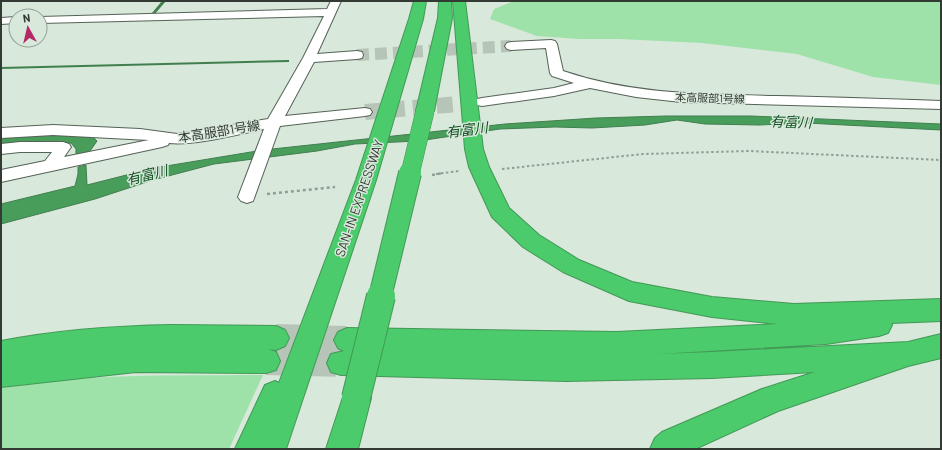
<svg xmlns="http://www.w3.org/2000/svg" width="942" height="450" font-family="Barlow,'Noto Sans JP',sans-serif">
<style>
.green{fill:#9ee2a9}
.water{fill:#499d5b;stroke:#427f4f}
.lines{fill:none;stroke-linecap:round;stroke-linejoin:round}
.stream{fill:#427f4f;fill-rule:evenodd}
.street-tunnel-far1{stroke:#b7c5b9;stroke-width:12;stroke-dasharray:12 6;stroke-linecap:butt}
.street-tunnel{stroke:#b7c5b9;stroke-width:16;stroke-dasharray:16 8;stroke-linecap:butt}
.highway-tunnel{stroke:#b7c5b9;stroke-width:28;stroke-dasharray:28 14;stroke-linecap:butt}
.street-casing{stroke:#556257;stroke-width:2}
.highway-casing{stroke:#439857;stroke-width:2}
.path-far1{stroke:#929e94;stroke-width:2;stroke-dasharray:2.5 2.5;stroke-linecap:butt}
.path{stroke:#929e94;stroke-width:2.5;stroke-dasharray:3 3;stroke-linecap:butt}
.street{fill:#fff;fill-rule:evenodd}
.highway{fill:#4bcb6b;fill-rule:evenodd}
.highway-bridge-far2-casing{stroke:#439857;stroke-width:19;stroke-linecap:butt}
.highway-bridge-far1-casing{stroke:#439857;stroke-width:24;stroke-linecap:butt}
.highway-bridge-casing{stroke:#439857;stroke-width:30;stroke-linecap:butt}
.highway-bridge-far2{stroke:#4bcb6b;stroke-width:18}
.highway-bridge-far1{stroke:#4bcb6b;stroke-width:22}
.highway-bridge{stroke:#4bcb6b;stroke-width:28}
.labels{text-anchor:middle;stroke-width:3;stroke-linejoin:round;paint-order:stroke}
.far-street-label{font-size:11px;fill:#333933;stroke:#d8e8da}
.street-label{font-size:13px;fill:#333933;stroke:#d8e8da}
.water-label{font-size:14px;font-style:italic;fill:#145125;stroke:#d8e8da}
</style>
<rect width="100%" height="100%" fill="#d8e8da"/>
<g class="green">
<path d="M514,1H941V85L873,77L797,54L702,43L619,39H579L537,36L490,19L494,9Z"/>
<path d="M263,375L229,449H1V388C87,373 175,376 263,375Z"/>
</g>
<g class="water">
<path d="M666,116H751L941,124V130L806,123L759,125L705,124L677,120L645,125L592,128L555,127L500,129L418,141L355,144L317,151L214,164L153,180L95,199L1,224V204L75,186L78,174V167L86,165L87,185L154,168L263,150L505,124L596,118Z"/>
<path d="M36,134L92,136L97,141L88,154L76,155V149L71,143L1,146V137Z"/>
</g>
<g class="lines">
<g class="stream">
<path d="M162,1H166L154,15H152V13Z"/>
<path d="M287,60H289V62L1,69V67Z"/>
</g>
<path class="street-tunnel-far1" d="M357,55L511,46"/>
<path class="street-tunnel" d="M365,112L482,102"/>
<g class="highway-tunnel">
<path d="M276,338L347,340"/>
<path d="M266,361L341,363"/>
</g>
<defs>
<g id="street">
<path d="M331,1H341L317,54L357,51L362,52L363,55L362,58L357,59L314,62L285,116L365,108L370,109L372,112L370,115L365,116L280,126L253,201L247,203L241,201L238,197L264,129C239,134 193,146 169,143L168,145L162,147L1,182V170L45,161L52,152H20L1,154V144L20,142H63L69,144L71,147L64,157L149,140L53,135L1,138V128L53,125L140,129L177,134L268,119L303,58L324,16L40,23V17L327,9Z"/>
<path d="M16,17V23L1,24V18Z"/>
<path d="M551,40L555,41L557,44L563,71C634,95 703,94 777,96C831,97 886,99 941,101V109L681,102L636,97L590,88L554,96L482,106L477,105L475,102L477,99L482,98L554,88L574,83L552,76L550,73L546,48L511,50L507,49L505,46L507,43L511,42Z"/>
</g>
<g id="highway">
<path d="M414,1H426L423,19L376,180L286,449H235L265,385L275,381L279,383L356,180L409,19Z"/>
<path d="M439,1H451L452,18L434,111L431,115L425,116L419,115L416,111L438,18Z"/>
<path d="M453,1H465L483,149L489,167L509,208L539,235L579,260L632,282L712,297L794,304L941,299V321L891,323L892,325L888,333L879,336L826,344L657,354L712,352L908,342L941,334V358L908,366L778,411L695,449H650L655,438L662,432L762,389L815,372L712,378L566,381L341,375L331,372L327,363L331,354L344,351L338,348L334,340L338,332L347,328L617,332L778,324L712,317L629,301L563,272L523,247L492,217L469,167L465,149Z"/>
<path d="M172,325L276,326L285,330L289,338L285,346L276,350L268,349L276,352L280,361L276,370L266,373L136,372L1,387V341C58,330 114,326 172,325Z"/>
<path d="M356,384L366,388L371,398L358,449H326L346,388Z"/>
</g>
</defs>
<use href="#street" class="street-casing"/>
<use href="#highway" class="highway-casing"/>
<g class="path-far1">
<path d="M502,169L643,154L749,151L941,160"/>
<path d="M436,174L459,171"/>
</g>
<g class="path">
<path d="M432,175L443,173"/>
<path d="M267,194L335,187"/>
</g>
<use href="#street" class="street"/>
<use href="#highway" class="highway"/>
<defs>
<path id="highway-bridge-far2" d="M410,174L425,111"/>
<path id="highway-bridge-far1" d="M380,297L410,173"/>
<path id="highway-bridge" d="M356,398L381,296"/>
</defs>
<use href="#highway-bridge-far2" class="highway-bridge-far2-casing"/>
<use href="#highway-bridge-far1" class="highway-bridge-far1-casing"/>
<use href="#highway-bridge" class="highway-bridge-casing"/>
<use href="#highway-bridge-far2" class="highway-bridge-far2"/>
<use href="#highway-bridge-far1" class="highway-bridge-far1"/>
<use href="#highway-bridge" class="highway-bridge"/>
</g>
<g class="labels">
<g class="far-street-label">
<text transform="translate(710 98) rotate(2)" y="4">本高服部1号線</text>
</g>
<g class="street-label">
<text transform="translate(219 131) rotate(-9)" y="5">本高服部1号線</text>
<text transform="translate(359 198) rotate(-71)" y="5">SAN-IN EXPRESSWAY</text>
</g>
<g class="water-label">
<text transform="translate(791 122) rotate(2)" y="5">有富川</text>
<text transform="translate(467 130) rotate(-7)" y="5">有富川</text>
<text transform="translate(147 175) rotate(-14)" y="5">有富川</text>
</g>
</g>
<rect width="942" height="450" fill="none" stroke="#333933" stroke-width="4"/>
<g transform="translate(28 28) rotate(352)"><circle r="19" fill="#d8e8da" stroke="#96a297"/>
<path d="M0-3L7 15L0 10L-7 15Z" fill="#b32967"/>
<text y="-6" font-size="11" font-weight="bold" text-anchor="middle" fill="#333933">N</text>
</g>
</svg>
